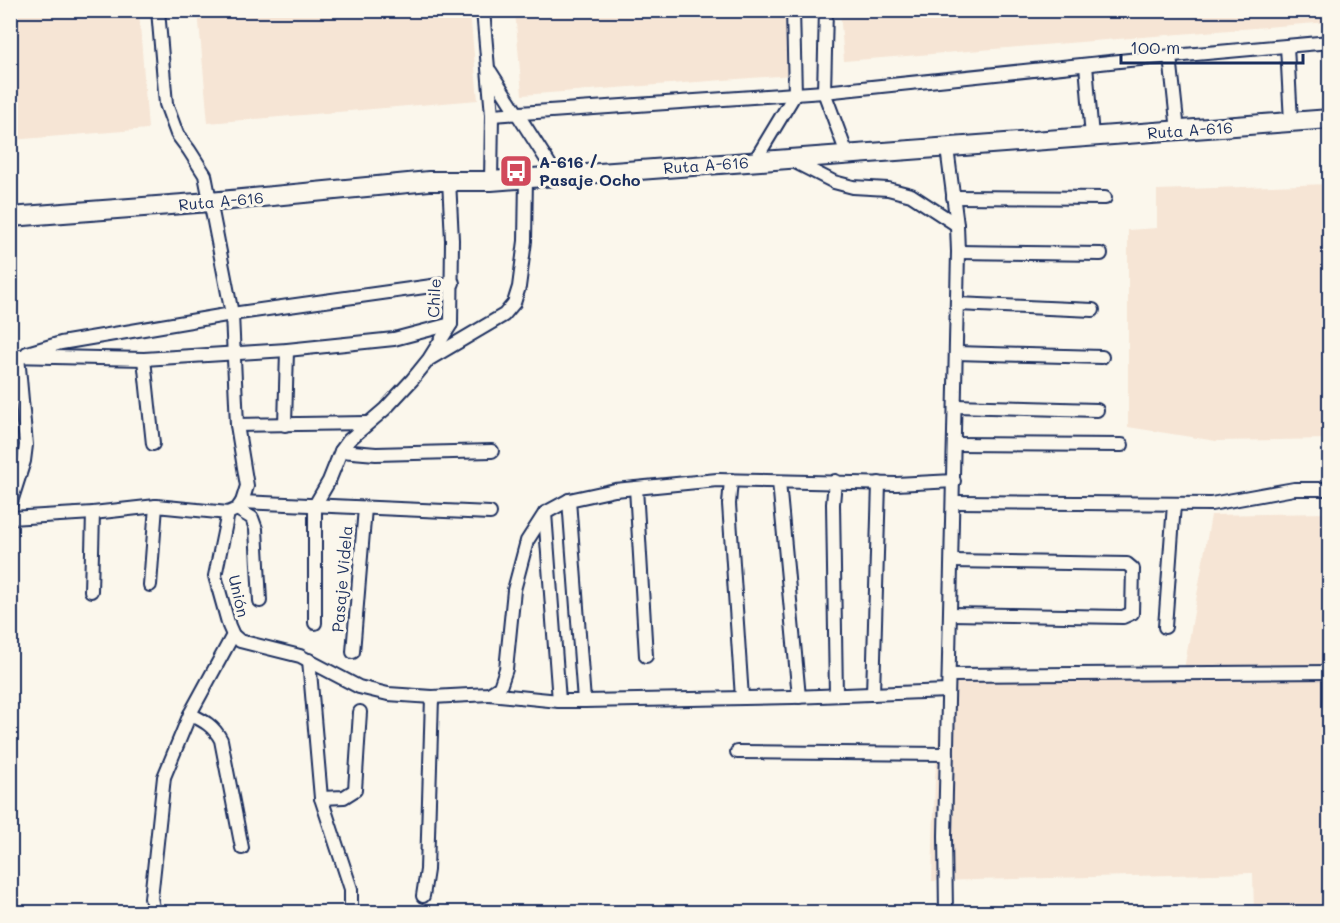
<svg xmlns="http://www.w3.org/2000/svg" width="1340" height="923" font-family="Mali,sans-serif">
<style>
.built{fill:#f6e5d5}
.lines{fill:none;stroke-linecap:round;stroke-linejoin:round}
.minor-casing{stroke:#1b2f5e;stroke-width:16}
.secondary-casing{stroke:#1b2f5e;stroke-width:22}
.minor{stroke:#fbf7ec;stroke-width:12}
.secondary{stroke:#fbf7ec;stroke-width:18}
.labels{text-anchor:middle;stroke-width:6;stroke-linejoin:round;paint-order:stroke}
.street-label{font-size:16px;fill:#1b2f5e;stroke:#fbf7ec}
.poi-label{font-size:16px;font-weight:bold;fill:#1b2f5e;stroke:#fbf7ec;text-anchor:start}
</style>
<rect width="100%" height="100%" fill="#fbf7ec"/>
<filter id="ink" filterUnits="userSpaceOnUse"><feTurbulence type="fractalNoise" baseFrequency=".0167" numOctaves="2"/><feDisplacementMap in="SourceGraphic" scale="12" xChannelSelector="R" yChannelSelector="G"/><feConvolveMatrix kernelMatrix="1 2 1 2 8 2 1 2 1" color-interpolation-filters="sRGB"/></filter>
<g filter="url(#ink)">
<g class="built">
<path d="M11,10L139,11L148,129L11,140Z"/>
<path d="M1329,10V22L844,61L840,11Z"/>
<path d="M198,11H470L478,100L208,123Z"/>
<path d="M515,11H786L792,75L522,95Z"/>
<path d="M1329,184V439L1216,441L1128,427V230L1157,228V190Z"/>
<path d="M1329,513V912H1254L1253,873L932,881L935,780L943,674L1183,675L1211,515Z"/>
</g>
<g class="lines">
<defs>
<g id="minor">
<path d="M158,10L166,104L177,134L189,150L205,175L232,314L237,425L247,486L242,502L237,509L228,513L215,576L229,626L233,635L240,641L300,656L359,687L388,694L432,697L489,694L500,687L506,669L514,590L527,541L545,513L569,500L615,490L717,480L896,484L954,481"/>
<path d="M483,10L492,115L491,181"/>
<path d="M826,10L824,92L847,154"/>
<path d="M1287,46L1291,122"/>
<path d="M1170,56L1178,131"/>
<path d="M1086,65L1092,137"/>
<path d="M490,71L557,176"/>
<path d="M492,115L824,92L1129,60L1330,42"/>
<path d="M789,159L834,182L853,187L888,189L911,195L957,225"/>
<path d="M754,162L795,94L793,10"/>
<path d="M953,197L1105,198"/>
<path d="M958,252L1101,254"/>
<path d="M957,304L1093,310"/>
<path d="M27,353L61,343L232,314L453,283"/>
<path d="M956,353L1102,357"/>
<path d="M10,356L144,359L287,350L394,339L451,324"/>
<path d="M431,358L504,315L514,303L519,287L525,241L526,178"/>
<path d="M144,359L153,444"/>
<path d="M955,406L1097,410"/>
<path d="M237,425L368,423"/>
<path d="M285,425L287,350"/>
<path d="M954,444L1122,445"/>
<path d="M341,451L376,454L492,451"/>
<path d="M731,480L729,504L742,698"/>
<path d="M835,481L833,504L836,695"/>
<path d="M779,482L799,697"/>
<path d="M636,488L646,656"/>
<path d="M569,500L584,701"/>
<path d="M242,502L490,513"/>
<path d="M953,502L1211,504L1294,489H1330"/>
<path d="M10,505L24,461L26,445L18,356"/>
<path d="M237,509L252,518L256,529L260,601"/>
<path d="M545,513L559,701"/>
<path d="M10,518L93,513L156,506L228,513"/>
<path d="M150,585L156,506"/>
<path d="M91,591L93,513"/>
<path d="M951,614L1123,617L1132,613L1133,569L1127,564L952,561"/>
<path d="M315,623V505L329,481L341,451L349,440L385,409L412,380L429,359L451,324L452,240L449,180"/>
<path d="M1165,627L1174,504"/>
<path d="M353,652L365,508"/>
<path d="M309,660L321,798L351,889V912"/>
<path d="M949,675L1330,672"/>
<path d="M489,694L559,701H584L793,697L948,691"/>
<path d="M873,694L879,483"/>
<path d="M190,714C204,721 214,726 221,740L242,848"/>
<path d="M737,752L947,754"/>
<path d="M321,798L344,797L355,790L360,712"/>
<path d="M423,896L427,870L432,697"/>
<path d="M154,912L151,898L164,777L190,714L233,635"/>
<path d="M946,912L945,836L958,252L957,225L947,148"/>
</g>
<path id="secondary" d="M10,217L210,202L429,181H491L1330,119"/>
</defs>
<use href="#minor" class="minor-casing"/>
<use href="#secondary" class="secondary-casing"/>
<use href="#minor" class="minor"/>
<use href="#secondary" class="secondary"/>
</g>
</g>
<defs>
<symbol id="bus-square" viewBox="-11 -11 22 22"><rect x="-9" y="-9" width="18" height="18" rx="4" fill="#d1495b" stroke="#fbf7ec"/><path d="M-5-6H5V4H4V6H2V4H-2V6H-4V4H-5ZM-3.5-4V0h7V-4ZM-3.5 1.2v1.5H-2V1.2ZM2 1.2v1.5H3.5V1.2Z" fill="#fff"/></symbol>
</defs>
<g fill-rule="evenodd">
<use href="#bus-square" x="497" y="152" width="38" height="38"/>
</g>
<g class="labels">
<g class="street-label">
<text transform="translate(1190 130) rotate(-4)" y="6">Ruta A-616</text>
<text transform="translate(706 165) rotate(-4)" y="6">Ruta A-616</text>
<text transform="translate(221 201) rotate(-5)" y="6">Ruta A-616</text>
<text transform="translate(434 298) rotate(-87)" y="6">Chile</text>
<text transform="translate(342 579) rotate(-85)" y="6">Pasaje Videla</text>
<text transform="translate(239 596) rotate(77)" y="6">Unión</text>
</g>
<g class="poi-label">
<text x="539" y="168">A-616 /<tspan x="539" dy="18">Pasaje Ocho</tspan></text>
</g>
</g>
<rect width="1340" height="923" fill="none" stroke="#fbf7ec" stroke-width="36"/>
<rect x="18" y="18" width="1304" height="887" fill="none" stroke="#1b2f5e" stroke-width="2" filter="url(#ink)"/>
<path d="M1121 54v9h182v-9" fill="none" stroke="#1b2f5e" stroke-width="3"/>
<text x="1130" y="54" font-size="18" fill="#1b2f5e" stroke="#fbf7ec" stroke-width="4.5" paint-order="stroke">100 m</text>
</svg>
